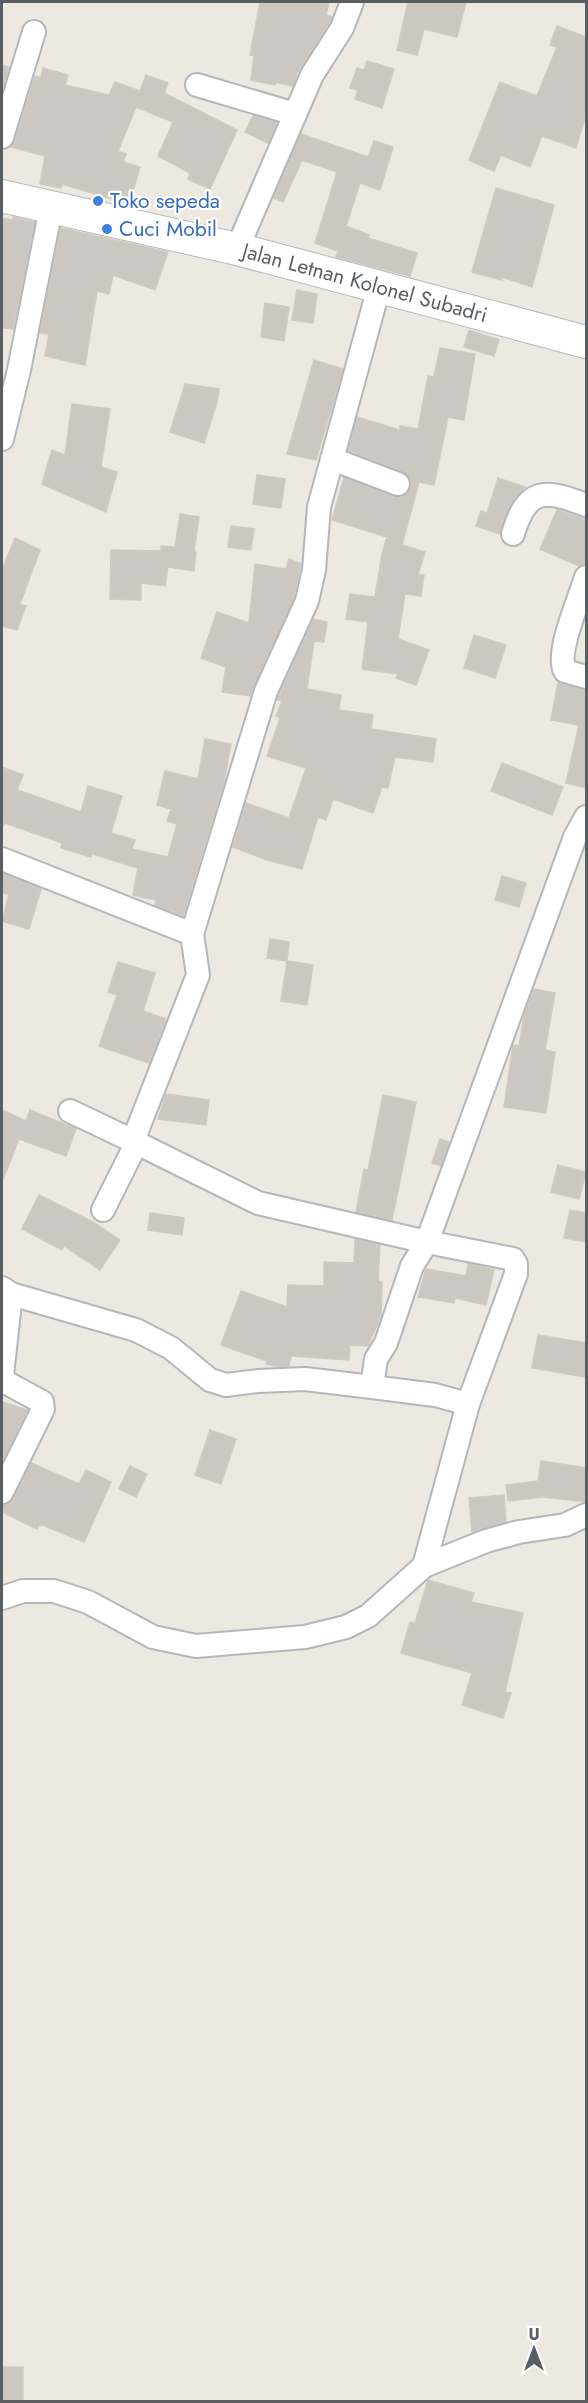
<svg xmlns="http://www.w3.org/2000/svg" width="588" height="2403" font-family="Jost,sans-serif">
<style>
.building{fill:#cdc7c1;stroke:#d2cabe;stroke-width:1.5}
.lines{fill:none;stroke-linecap:round;stroke-linejoin:round}
.street-casing{stroke:#b3b7bc;stroke-width:26}
.secondary-casing{stroke:#b4b9be;stroke-width:34}
.street{stroke:#fff;stroke-width:22}
.secondary{stroke:#fff;stroke-width:32}
.shop-dot{fill:#3f7fe0;stroke:#fff;stroke-width:2}
.labels{text-anchor:middle;stroke-width:4.5;stroke-linejoin:round;paint-order:stroke}
.shop-label{font-size:21px;fill:#366cbe;stroke:#fff;text-anchor:start}
.street-label{font-size:21px;fill:#595e62;stroke:#fff}
</style>
<rect width="100%" height="100%" fill="#ede9e0"/>
<g class="building">
<path d="M260,2H329L326,15L332,17L330,22L297,73L293,86L276,82L275,85L251,80L254,56L250,55Z"/>
<path d="M408,2H466L457,37L424,29L417,55L397,50Z"/>
<path d="M557,26L586,37V115L576,148L542,136L530,167L501,155L494,171L469,160L500,82L537,96L557,47L550,45Z"/>
<path d="M367,61L394,69L382,108L355,99L358,90L350,88L357,68L364,70Z"/>
<path d="M2,65L9,67L2,92Z"/>
<path d="M43,68L68,75L65,85L109,95L115,82L140,91L146,75L168,83L164,93L237,130L210,189L188,179L190,173L158,156L173,122L136,107L118,151L126,154L123,162L140,167L131,198L114,193L112,199L62,184L61,188L40,184L45,156L11,147L15,141L35,76L41,78Z"/>
<path d="M253,116L277,123L268,143L245,132Z"/>
<path d="M301,134L368,157L374,141L393,147L380,190L360,183L346,226L369,235L368,238L417,253L410,276L336,257L338,251L315,243L337,172L302,160L283,202L274,198Z"/>
<path d="M496,188L554,205L532,287L502,277V280L472,272Z"/>
<path d="M13,217L35,222L13,329L2,328V218L13,220Z"/>
<path d="M61,228L168,252L155,290L113,275L109,294L97,291L85,365L45,356L49,334L40,333Z"/>
<path d="M297,290L317,294L313,323L292,320Z"/>
<path d="M265,303L289,307L284,341L261,337Z"/>
<path d="M469,330L499,340L494,356L464,347Z"/>
<path d="M440,348L475,354L464,420L448,417L434,485L419,482L402,545L425,552L418,575H424L421,596L405,594L398,639L429,650L416,685L396,678L398,674L362,669L368,622L346,619L350,594L375,597L382,554L387,537L332,520L344,478L394,497H401L410,489L411,481L403,472L348,450L357,417L400,430V426L418,429L428,376L434,377Z"/>
<path d="M314,360L343,369L316,460L287,454Z"/>
<path d="M185,384L219,389L217,402L204,443L170,432Z"/>
<path d="M72,404L110,409L101,467L117,472L106,512L42,484L52,450L65,455Z"/>
<path d="M257,475L285,479L281,508L253,504Z"/>
<path d="M498,478L525,487L513,501L500,534L476,526L481,511L487,513Z"/>
<path d="M557,510L586,519V558L584,564L579,566L540,549Z"/>
<path d="M180,514L199,517L194,552H196L194,571L168,567L165,586L141,583V600L110,599L111,550L161,551V546L175,547Z"/>
<path d="M231,526L254,529L251,550L228,547Z"/>
<path d="M15,538L40,550L20,604L26,606L17,630L2,626V570Z"/>
<path d="M289,559L301,564L294,597L250,696L222,692L226,667L201,658L217,612L249,623L255,564L286,569Z"/>
<path d="M313,619L327,622L324,642L314,641L307,689L341,695L339,710L373,715L371,729L436,739L433,762L395,757L388,788L382,787L373,813L333,799L326,820L318,817L302,869L267,860L233,847L246,803L289,818L306,768L267,756L280,718L276,716L282,701L277,700L279,696Z"/>
<path d="M474,635L506,645L495,678L464,668Z"/>
<path d="M558,682L586,690V788L566,783L579,725L551,720Z"/>
<path d="M205,739L231,744L224,782L183,916L155,905L156,900L133,895L138,868L92,854L91,857L61,848L62,843L5,823L2,827V767L23,775L17,790L81,812L88,786L122,796L111,833L135,840L132,849L168,857L177,824L167,821L171,809L157,805L165,771L198,779Z"/>
<path d="M502,763L563,787L552,815L491,791Z"/>
<path d="M2,873L41,889L29,929L2,921L9,894L2,893Z"/>
<path d="M502,876L526,883L519,907L495,900Z"/>
<path d="M270,939L289,942L287,961L267,958Z"/>
<path d="M287,961L313,965L307,1005L281,1001Z"/>
<path d="M118,962L155,973L143,1011L166,1019L149,1063L99,1046L117,995L108,992Z"/>
<path d="M534,989L555,993L545,1050L555,1052L546,1113L504,1107L513,1045L519,1046L524,1015Z"/>
<path d="M166,1094L209,1100L206,1125L158,1119Z"/>
<path d="M383,1095L416,1102L392,1220L356,1212L364,1169L368,1170Z"/>
<path d="M2,1110L26,1121L30,1110L76,1129L66,1156L19,1139L2,1182Z"/>
<path d="M440,1139L449,1142L441,1166L432,1163Z"/>
<path d="M558,1165L586,1172L579,1199L551,1192Z"/>
<path d="M39,1195L93,1222L120,1240L100,1270L64,1246L62,1250L22,1229Z"/>
<path d="M570,1210L586,1213V1242L564,1238Z"/>
<path d="M150,1213L184,1218L182,1235L148,1230Z"/>
<path d="M355,1239L380,1245L378,1281L382,1282L381,1316L368,1346L350,1345L349,1360L291,1356L289,1366L280,1367L266,1364L267,1361L221,1345L241,1291L287,1307L288,1285L324,1286V1262L354,1263Z"/>
<path d="M468,1264L494,1270L486,1305L455,1298L454,1303L418,1297L426,1269L466,1276Z"/>
<path d="M538,1335L586,1343V1377L532,1368Z"/>
<path d="M2,1402L27,1410L2,1463Z"/>
<path d="M210,1430L236,1439L221,1484L195,1475Z"/>
<path d="M541,1461L586,1468V1502L543,1497L508,1501L506,1485L538,1481Z"/>
<path d="M31,1463L79,1484L86,1470L111,1482L84,1542L40,1524L37,1529L2,1512V1505L9,1503L14,1498Z"/>
<path d="M130,1466L147,1474L136,1497L119,1489Z"/>
<path d="M504,1495L506,1522L472,1532L469,1498Z"/>
<path d="M428,1580L474,1593L471,1602L523,1613L505,1692L511,1693L503,1718L462,1705L472,1673L401,1653L410,1622L415,1623Z"/>
<rect x="2" y="2367" width="21" height="34"/>
</g>
<g class="lines">
<defs>
<g id="street">
<path d="M197,85L295,114"/>
<path d="M2,137L34,32"/>
<path d="M237,249L312,75L342,28L352,2"/>
<path d="M2,439L19,370L51,208"/>
<path d="M332,459L398,484"/>
<path d="M513,534C527,487 545,489 586,505"/>
<path d="M586,577C580,598 555,653 565,671L586,677"/>
<path d="M2,859L192,934L266,691L307,601L314,570L319,507L379,287"/>
<path d="M70,1111L133,1141"/>
<path d="M103,1210L137,1142"/>
<path d="M2,1288L11,1294L2,1375L7,1383L42,1402L43,1409L2,1492"/>
<path d="M11,1294L136,1330L171,1348L210,1380L226,1385L258,1381L305,1379L372,1387L376,1359L386,1343L412,1266L427,1242L258,1203L133,1141L198,975L192,934"/>
<path d="M372,1387L435,1395L468,1404"/>
<path d="M424,1566L486,1541L519,1532L565,1525L586,1515"/>
<path d="M2,1598L23,1591H54L88,1602L153,1637L196,1646L305,1637L346,1627L368,1616L424,1566L468,1404L516,1274V1264L513,1259L427,1242L575,837L586,817"/>
</g>
<path id="secondary" d="M2,196L237,249L586,342"/>
</defs>
<use href="#street" class="street-casing"/>
<use href="#secondary" class="secondary-casing"/>
<use href="#street" class="street"/>
<use href="#secondary" class="secondary"/>
</g>
<g class="shop-dot">
<circle cx="98" cy="201" r="6"/>
<circle cx="107" cy="229" r="6"/>
</g>
<g class="labels">
<g class="shop-label">
<text x="110" y="208">Toko sepeda</text>
<text x="119" y="236">Cuci Mobil</text>
</g>
<g class="street-label">
<text transform="translate(365 283) rotate(15)" y="7">Jalan Letnan Kolonel Subadri</text>
</g>
</g>
<rect width="588" height="2403" fill="none" stroke="#595e62" stroke-width="6"/>
<g transform="translate(534 2349)" stroke="#ffffff" stroke-width="4.5" paint-order="stroke">
<path d="M0-4.5L10 22L0 15L-10 22Z" fill="#595e62"/>
<text y="-9" font-size="16" font-weight="bold" text-anchor="middle" fill="#595e62">U</text>
</g>
</svg>
